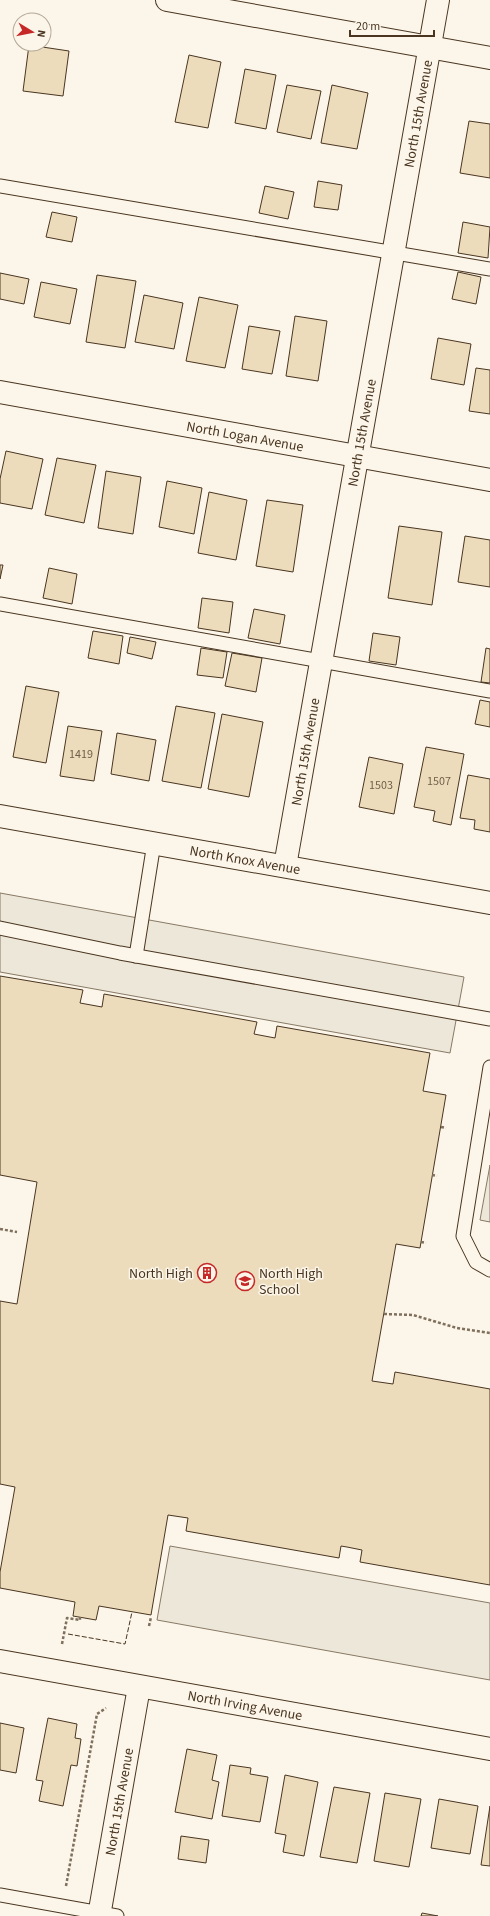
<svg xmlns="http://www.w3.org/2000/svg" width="490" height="1916" font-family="'Source Sans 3',sans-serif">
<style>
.parking{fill:#ede7d9;stroke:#887966}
.building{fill:#ecdcbc;stroke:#4a3520}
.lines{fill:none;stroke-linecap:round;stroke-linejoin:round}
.service-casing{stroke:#4a3520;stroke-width:15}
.minor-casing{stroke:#4a3520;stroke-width:24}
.path{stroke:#7f6f5c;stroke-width:2.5;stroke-dasharray:3 2;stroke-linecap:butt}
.service{stroke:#fbf6e9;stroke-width:13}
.minor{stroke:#fbf6e9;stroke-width:22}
.fence{stroke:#4a3520;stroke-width:1;stroke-dasharray:5 2;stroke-linecap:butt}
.labels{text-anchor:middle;stroke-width:3;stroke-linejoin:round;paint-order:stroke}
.number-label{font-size:12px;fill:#725f47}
.street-label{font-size:14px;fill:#4a3520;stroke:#fbf6e9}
.poi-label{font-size:14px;fill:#4a3520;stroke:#fbf6e9;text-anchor:end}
</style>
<rect width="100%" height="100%" fill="#fbf6e9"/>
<g class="parking">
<path d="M0,893L464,977L450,1053L0,972Z"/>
<path d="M490,1165V1222L480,1220Z"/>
<path d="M170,1546L490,1603V1680L157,1620Z"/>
</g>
<g class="building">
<path d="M29,45L69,51L63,96L23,91Z"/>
<path d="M189,55L221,62L208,128L175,122Z"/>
<path d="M245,69L276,75L266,129L235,123Z"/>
<path d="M287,85L321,91L311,139L277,132Z"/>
<path d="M332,85L368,93L357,149L321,143Z"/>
<path d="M469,121L490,124V178L460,173Z"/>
<path d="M318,181L342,185L338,210L314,207Z"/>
<path d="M265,186L294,192L288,219L259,213Z"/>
<path d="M52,212L77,217L72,242L46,237Z"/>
<path d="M463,222L490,227L488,258L458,253Z"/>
<path d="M458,272L481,277L476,304L452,299Z"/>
<path d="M0,273L29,279L24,304L0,299Z"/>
<path d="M97,275L136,281L125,348L86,342Z"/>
<path d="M41,282L77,289L70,324L34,317Z"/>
<path d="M144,295L183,303L174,349L135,342Z"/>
<path d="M199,297L238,305L225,368L186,361Z"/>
<path d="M295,316L327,321L318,381L286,376Z"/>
<path d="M249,326L280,331L272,374L242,369Z"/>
<path d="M438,338L471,344L464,385L431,379Z"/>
<path d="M476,368L490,370V414L469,411Z"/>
<path d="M6,451L43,459L32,509L0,503V479Z"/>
<path d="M57,458L96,465L84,523L45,515Z"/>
<path d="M106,471L141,477L133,534L98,528Z"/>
<path d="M167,481L202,488L194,534L159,527Z"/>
<path d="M209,492L247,500L236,560L198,553Z"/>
<path d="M267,500L303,505L293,572L256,566Z"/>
<path d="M399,526L442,532L432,605L388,598Z"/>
<path d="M465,536L490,540V587L458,582Z"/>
<path d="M0,565H3L0,579Z"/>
<path d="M49,568L77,574L72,604L43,598Z"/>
<path d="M202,598L233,602L229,633L198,628Z"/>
<path d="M254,609L285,615L280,644L248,638Z"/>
<path d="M93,631L123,636L119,664L88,658Z"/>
<path d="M373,633L400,637L396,665L369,661Z"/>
<path d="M130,637L156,642L152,659L127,653Z"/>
<path d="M201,648L227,652L223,678L197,675Z"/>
<path d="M486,648L490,649V683L481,682Z"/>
<path d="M232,653L262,658L256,692L225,686Z"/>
<path d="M26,686L59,692L46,763L13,757Z"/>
<path d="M480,700L490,702V727L475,724Z"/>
<path d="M176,706L215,713L201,788L162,781Z"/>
<path d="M222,714L263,722L249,797L208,789Z"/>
<path d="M68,726L102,731L94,781L60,776Z"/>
<path d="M117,733L156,740L149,781L111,774Z"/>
<path d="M426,747L464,754L451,825L433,821L435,811L414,807Z"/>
<path d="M369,757L403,764L394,814L359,807Z"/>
<path d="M468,775L490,779V832L474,829L475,820L460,818Z"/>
<path d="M0,976L83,990L80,1003L102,1007L104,994L257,1022L254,1034L275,1038L277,1026L430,1053L423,1091L446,1095L420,1248L396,1244L372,1381L393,1384L395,1372L490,1389V1585L360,1562L362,1550L347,1547L341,1546L339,1558L186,1531L188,1518L168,1515L151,1615L99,1606L96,1620L73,1616L75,1602L0,1588V1572L15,1487L0,1484V1301L17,1304L37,1182L0,1175Z"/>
<path d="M48,1718L77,1724L75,1738L81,1739L77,1766L71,1765L63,1806L39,1801L43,1781L36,1780Z"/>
<path d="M0,1723L24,1728L16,1773L0,1770Z"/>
<path d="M187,1749L217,1755L212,1780L219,1782L212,1819L175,1812Z"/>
<path d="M230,1765L251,1768L250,1774L268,1777L260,1822L222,1816Z"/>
<path d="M285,1775L318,1782L304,1856L283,1852L286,1835L275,1833Z"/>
<path d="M334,1787L370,1793L357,1863L320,1857Z"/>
<path d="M385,1793L421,1799L409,1867L374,1861Z"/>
<path d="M439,1799L478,1806L470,1854L431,1848Z"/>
<path d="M490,1806V1866L481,1865Z"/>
<path d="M181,1836L209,1840L206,1863L178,1859Z"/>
<path d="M422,1913L438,1916H421Z"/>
</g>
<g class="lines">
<defs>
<g id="service">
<path d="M0,186L490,269"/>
<path d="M0,604L490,691"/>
<path d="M0,928L120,953L490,1019"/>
<path d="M136,956L154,843"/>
<path d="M490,1067L463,1236L476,1262L490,1270"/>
<path d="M0,1895L117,1916"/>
</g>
<g id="minor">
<path d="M167,0L490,58"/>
<path id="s1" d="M0,392L490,480"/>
<path id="s2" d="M0,816L490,903"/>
<path id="s3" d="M285,866L438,0"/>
<path id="s4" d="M0,1661L490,1749"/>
<path id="s5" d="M99,1916L139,1687"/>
</g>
</defs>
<use href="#service" class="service-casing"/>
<use href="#minor" class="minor-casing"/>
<g class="path">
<path d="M441,1127L446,1128"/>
<path d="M432,1175L437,1176"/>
<path d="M0,1229L17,1232"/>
<path d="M421,1242L426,1243"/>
<path d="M384,1314L413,1315L457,1328L490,1333"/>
<path d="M149,1626L151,1617"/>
<path d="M62,1644L67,1618L80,1620V1617"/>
<path d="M66,1886L97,1714L106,1708"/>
</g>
<use href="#service" class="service"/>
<use href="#minor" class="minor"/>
<path class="fence" d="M68,1634L125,1644L132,1612"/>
</g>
<defs>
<symbol id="building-ring" viewBox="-11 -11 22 22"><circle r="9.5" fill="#fbf6e9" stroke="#c62828" stroke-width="1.5"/><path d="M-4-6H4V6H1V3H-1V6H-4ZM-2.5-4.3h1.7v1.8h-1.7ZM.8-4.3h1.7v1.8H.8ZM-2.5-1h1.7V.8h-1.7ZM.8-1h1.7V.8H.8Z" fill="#c62828"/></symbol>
<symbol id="school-ring" viewBox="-11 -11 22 22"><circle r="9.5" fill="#fbf6e9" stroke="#c62828" stroke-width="1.5"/><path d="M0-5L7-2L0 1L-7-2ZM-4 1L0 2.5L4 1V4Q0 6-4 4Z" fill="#c62828"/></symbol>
</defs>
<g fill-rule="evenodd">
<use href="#building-ring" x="196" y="1262" width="22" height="22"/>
<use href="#school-ring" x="234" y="1270" width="22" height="22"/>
</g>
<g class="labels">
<g class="number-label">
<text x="81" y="758">1419</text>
<text x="439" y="785">1507</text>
<text x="381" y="789">1503</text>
</g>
<g class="street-label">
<text dy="5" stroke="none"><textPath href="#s3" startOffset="764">North 15th Avenue</textPath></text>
<text dy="5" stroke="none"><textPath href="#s3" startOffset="440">North 15th Avenue</textPath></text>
<text dy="5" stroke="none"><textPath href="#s1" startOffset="249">North Logan Avenue</textPath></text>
<text dy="5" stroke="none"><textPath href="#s3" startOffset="116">North 15th Avenue</textPath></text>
<text dy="5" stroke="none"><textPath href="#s2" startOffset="249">North Knox Avenue</textPath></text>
<text dy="5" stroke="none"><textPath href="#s4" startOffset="249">North Irving Avenue</textPath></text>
<text dy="5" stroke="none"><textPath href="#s5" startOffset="116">North 15th Avenue</textPath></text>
</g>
<g class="poi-label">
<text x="193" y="1278">North High</text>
<text x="259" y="1278" text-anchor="start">North High<tspan x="259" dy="16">School</tspan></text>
</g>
</g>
<g transform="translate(32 32) rotate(100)"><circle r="19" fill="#fbf6e9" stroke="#b4a999"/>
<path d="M0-3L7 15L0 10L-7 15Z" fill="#c62828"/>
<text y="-6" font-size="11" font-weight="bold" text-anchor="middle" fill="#4a3520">N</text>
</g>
<path d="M350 30v6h84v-6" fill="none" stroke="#4a3520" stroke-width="2"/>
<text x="356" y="30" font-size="12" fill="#4a3520" stroke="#fbf6e9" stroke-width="3" paint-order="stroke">20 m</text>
</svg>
